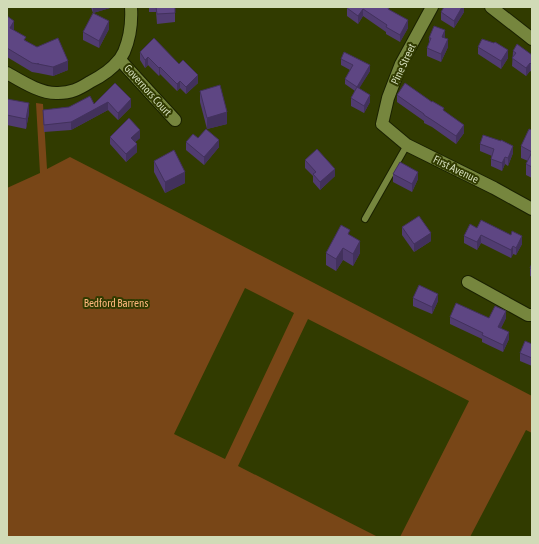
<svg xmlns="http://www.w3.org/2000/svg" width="539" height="544" font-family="'Asap Condensed',sans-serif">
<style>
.green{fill:#784617;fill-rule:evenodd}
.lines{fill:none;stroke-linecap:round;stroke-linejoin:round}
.service-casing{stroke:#1a2100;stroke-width:8}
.minor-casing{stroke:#1a2100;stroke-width:14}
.service{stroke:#76863e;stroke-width:6}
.minor{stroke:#76863e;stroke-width:12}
.wall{fill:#513c71}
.shaded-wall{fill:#42315c}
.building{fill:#5e4683;stroke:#42315c}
.labels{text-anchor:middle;stroke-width:4;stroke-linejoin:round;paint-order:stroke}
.street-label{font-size:11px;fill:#d1dbb7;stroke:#313b00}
.park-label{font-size:11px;fill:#feb77c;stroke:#313b00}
</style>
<rect width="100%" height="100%" fill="#313b00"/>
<path class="green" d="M36,103L43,104L47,169L70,157L179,213L532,396V433L526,430L470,537H400L469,401L308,319L238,466L378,537H7V188L40,173ZM245,288L294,313L225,459L174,434Z"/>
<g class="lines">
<defs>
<path id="service" d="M365,219L407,145"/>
<g id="minor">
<path d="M432,7L401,64L388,98L382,124L407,145L494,188L532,209"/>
<path d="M491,7L527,35L532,39"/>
<path d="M120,60L175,120"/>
<path d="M7,73C21,81 41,94 58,93C71,93 79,89 90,82C100,77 112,69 119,60C121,58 122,55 124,52C130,38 132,23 131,7"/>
<path d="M468,282L528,315H532"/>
</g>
</defs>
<use href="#service" class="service-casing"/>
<use href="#minor" class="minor-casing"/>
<use href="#service" class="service"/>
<use href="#minor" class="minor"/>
</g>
<g class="wall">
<path d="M91,7H110V8L93,13Z"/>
<path d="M149,7H175V22L157,24L156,12H149Z"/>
<path d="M389,7V10L408,28L400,42L386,34V32L363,16L358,24L347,16V8Z"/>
<path d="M464,7V12L454,28L441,20V12Z"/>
<path d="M7,16L14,30L26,41L68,70L53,76L38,73V72V73L32,72L7,57Z"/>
<path d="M109,29L99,48L83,40V32Z"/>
<path d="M429,38H445L448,47L441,62L427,56V48L429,44Z"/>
<path d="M478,47L508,58L501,69L478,54Z"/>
<path d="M513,51L532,55V72L530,71L526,76L512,66Z"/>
<path d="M140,52L198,83L186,94L180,88L177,91L160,74L159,76L148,65L145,68L140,60Z"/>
<path d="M341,59L370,71L359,88L370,102L364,113L351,106V98L355,91L345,84V79L350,70L341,65Z"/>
<path d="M115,83L131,107L118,120L108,110L71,130L44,132L43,118V110L94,104Z"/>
<path d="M200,91L227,124L207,129L200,102Z"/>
<path d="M397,95L444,111L464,133L456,144L432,127L424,123V121L397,102Z"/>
<path d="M7,99L29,113L26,129L7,125Z"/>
<path d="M532,130V178L526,175V164L528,161L521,158V146Z"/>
<path d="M110,137L140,138L135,142L137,152L126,162L110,144Z"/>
<path d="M198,138L219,147L204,165L186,150V142Z"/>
<path d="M480,144L513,153L508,166L505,164L502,171L491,166V159L492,156L480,151Z"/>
<path d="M305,160L335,176L320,190L313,182V176L305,168Z"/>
<path d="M154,161L185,183L165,193L154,172Z"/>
<path d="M393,174L418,179L412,192L393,182Z"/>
<path d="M402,227L431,241L414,252L402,235Z"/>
<path d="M477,228L522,244L516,255L513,254L511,258L481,243L477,250L464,243V236Z"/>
<path d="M350,236L360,253L353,266L343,260L336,271L326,265V253Z"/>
<path d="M532,263V277L530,276V268Z"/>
<path d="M413,298L438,301L432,314L413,306Z"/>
<path d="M450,317L506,318L501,328L509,339L503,352L482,342V339L450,324Z"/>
<path d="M532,344V366L520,361V353Z"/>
</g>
<g class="shaded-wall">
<path d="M93,7H110V8L93,13Z"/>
<path d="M462,7H464V12L454,28V21Z"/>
<path d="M363,9V16L358,24V16Z"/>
<path d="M408,20V28L400,42V35Z"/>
<path d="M14,21V30L10,28Z"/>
<path d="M109,21V29L99,48V41Z"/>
<path d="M445,30V38L442,37Z"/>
<path d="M448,39V47L441,62V54Z"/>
<path d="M508,50V58L501,69V61Z"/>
<path d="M148,57V65L145,68V60Z"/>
<path d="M68,61V70L53,76V67Z"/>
<path d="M530,63V71L526,76V68Z"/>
<path d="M370,65V71L357,92V87Z"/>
<path d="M160,67V74L159,76V68Z"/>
<path d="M198,75V83L186,94V87Z"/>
<path d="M180,81V88L177,91V84Z"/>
<path d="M370,95V102L364,113V106Z"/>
<path d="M131,99V107L118,120V113Z"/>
<path d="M108,102V110L71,130V122Z"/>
<path d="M29,103V113L26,129V119Z"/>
<path d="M227,112V124L207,129V118Z"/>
<path d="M464,125V133L456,144V136Z"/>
<path d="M140,130V138L131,146V138Z"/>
<path d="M219,140V147L204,165V157Z"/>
<path d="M137,144V152L126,162V154Z"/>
<path d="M513,146V153L508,166V158Z"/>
<path d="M505,157V164L502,171V163Z"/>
<path d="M335,169V176L320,190V182Z"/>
<path d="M185,172V183L165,193V182Z"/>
<path d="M418,172V179L412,192V184Z"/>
<path d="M431,233V241L414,252V244Z"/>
<path d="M481,235V243L477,250V242Z"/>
<path d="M522,236V244L516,255V248Z"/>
<path d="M360,241V253L353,266V254Z"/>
<path d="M513,246V254L511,258V250Z"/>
<path d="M343,248V260L336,271V259Z"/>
<path d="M438,294V301L432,314V307Z"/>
<path d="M506,311V318L498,334V327Z"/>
<path d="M509,332V339L503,352V345Z"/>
</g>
<g class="building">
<path d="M156,7H175V13L157,14Z"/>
<path d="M348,7H389L388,9L408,20L400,35L386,27L387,25L363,9L358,16L347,8Z"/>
<path d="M444,7H462L454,21L441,12Z"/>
<path d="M93,13L109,21L99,41L83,32Z"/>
<path d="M7,16L14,21L10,28L26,37L24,40L37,47L58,38L68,61L53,67L38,64V63V64L32,63L7,48Z"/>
<path d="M434,26L445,30L442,37L448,39L441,54L427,48L431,38H429Z"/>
<path d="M154,38L179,64L183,60L198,75L186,87L180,81L177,84L160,67L159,68L148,57L145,60L140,52Z"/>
<path d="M482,39L494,43L495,42L508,50L501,61L478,47Z"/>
<path d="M517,44L532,55V65L530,63L526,68L512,58L516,53L513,51Z"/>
<path d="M344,52L370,65L357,87L345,79L353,65L341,59Z"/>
<path d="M115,83L131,99L118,113L108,102L71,122L44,125L43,110L69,107L90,96L94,104Z"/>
<path d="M405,83L432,102V101L444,108L443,110L464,125L456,136L432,120L424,115V114L397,95Z"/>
<path d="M220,85L227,112L207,118L200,91Z"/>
<path d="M357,87L370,95L364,106L351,98Z"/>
<path d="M7,99L29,103L26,119L7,115Z"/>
<path d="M129,118L140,130L131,138L137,144L126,154L110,137Z"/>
<path d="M206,129L219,140L204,157L186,142L193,134L198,138Z"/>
<path d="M529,129L532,130V152L521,146Z"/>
<path d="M483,135L501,141V140L513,146L508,158L505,157L502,163L491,159L494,149L480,144Z"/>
<path d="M317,149L335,169L320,182L313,174L316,172L305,160Z"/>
<path d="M174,150L185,172L165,182L154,161Z"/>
<path d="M532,152V167L526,164Z"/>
<path d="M400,162L418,172L412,184L393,174Z"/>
<path d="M419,216L431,233L414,244L402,227Z"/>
<path d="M481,220L511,235L512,231L522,236L516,248L513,246L511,250L481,235L477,242L464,236L470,224L477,228Z"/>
<path d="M341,225L350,230L348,234L360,241L353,254L343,248L336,259L326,253Z"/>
<path d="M532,263V269L530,268Z"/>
<path d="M419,285L438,294L432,307L413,298Z"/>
<path d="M456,303L489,318L495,306L506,311L498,327L509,332L503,345L482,335L483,333L450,317Z"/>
<path d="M525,341L532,344V358L520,353Z"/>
</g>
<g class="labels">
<g class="street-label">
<text transform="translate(403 64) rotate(-65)" y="4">Pine Street</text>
<text transform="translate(148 90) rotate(48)" y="4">Governors Court</text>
<text transform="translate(456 169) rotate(26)" y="4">First Avenue</text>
</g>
<g class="park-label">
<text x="116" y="307">Bedford Barrens</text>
</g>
</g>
<rect width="539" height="544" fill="none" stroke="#d1dbb7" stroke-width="16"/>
</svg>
